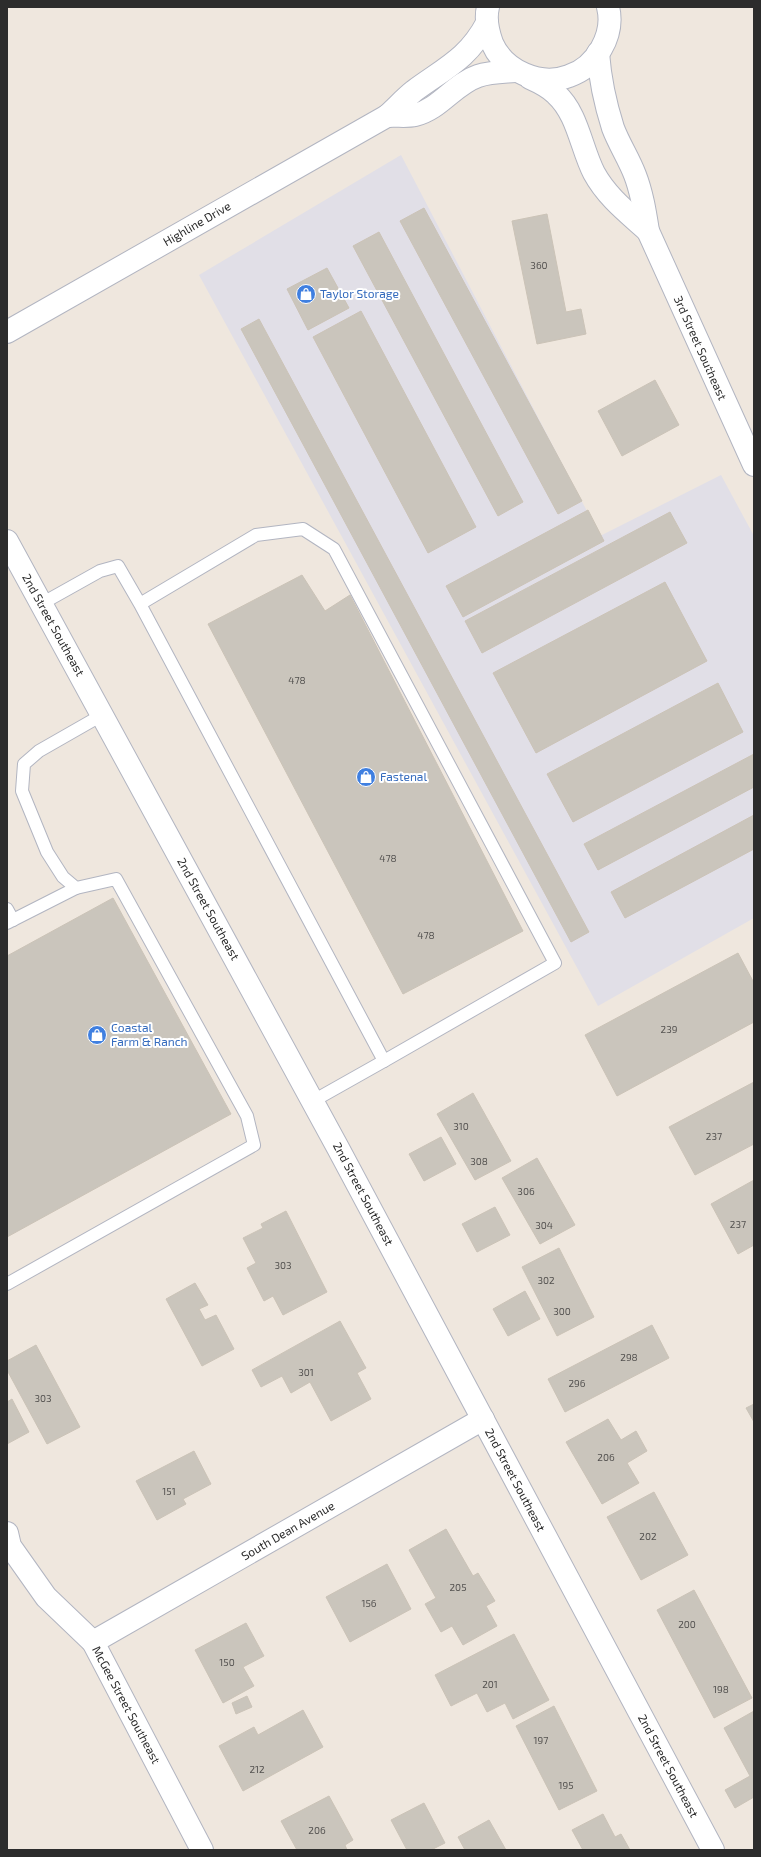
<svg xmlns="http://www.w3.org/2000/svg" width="761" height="1857" font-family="'Exo 2',sans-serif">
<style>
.industrial{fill:#e1dfe7}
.building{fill:#cac5bc;stroke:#cbc3b7}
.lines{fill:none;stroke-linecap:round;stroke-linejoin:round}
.lane-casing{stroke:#b2b5c1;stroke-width:14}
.street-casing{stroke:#b2b5c1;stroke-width:24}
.secondary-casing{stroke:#b2b5c1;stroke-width:24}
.lane{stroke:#fff;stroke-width:12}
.street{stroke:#fff;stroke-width:22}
.secondary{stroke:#fff;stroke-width:22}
.labels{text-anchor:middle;stroke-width:4;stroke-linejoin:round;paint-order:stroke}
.number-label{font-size:10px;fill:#545250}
.street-label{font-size:12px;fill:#2c2c2c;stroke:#fff}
.shop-label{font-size:12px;fill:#366cbe;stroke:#fff;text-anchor:start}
</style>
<rect width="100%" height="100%" fill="#efe7de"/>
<path class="industrial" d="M401,155L600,536L721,475L754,536V918L598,1006L199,275Z"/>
<g class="building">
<path d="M424,208L582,501L558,514L400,221Z"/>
<path d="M547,214L566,312L581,309L586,334L537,344L512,221Z"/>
<path d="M379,232L523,502L498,516L353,246Z"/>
<path d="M327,268L349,308L308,330L287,289Z"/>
<path d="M361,311L476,527L428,553L313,337Z"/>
<path d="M259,319L589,932L571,942L241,329Z"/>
<path d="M655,380L679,425L622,456L598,411Z"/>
<path d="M588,510L604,541L463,617L446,586Z"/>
<path d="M670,512L687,543L482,653L465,621Z"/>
<path d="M302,575L325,611L350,595L523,931L403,994L208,624Z"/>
<path d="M665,582L707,661L536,753L493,673Z"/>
<path d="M718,683L743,732L573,822L547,774Z"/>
<path d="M754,754V787L598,870L584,844Z"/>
<path d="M754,815V849L625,918L611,892Z"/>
<path d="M113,898L231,1114L7,1237V956Z"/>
<path d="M738,953L754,983V1022L617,1096L585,1035Z"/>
<path d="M754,1082V1144L695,1175L669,1127Z"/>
<path d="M473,1093L511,1161L475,1180L437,1114Z"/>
<path d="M441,1137L456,1164L424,1181L409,1154Z"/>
<path d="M537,1158L575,1225L540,1244L502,1178Z"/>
<path d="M754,1180V1245L738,1254L711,1204Z"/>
<path d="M495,1207L510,1235L477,1252L462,1224Z"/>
<path d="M286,1211L327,1292L283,1315L273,1296L264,1301L247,1268L256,1263L243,1238L263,1228L261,1224Z"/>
<path d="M559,1248L594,1317L557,1336L522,1267Z"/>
<path d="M195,1283L208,1305L199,1309L205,1320L216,1315L234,1349L202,1366L166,1299Z"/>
<path d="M525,1291L540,1319L508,1336L493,1309Z"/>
<path d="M340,1321L366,1368L357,1373L371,1399L331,1421L310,1382L291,1393L282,1376L261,1387L252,1370Z"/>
<path d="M652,1325L669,1358L565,1412L548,1379Z"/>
<path d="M36,1345L80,1427L47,1444L7,1370V1361Z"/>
<path d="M12,1399L29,1432L7,1444V1402Z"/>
<path d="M754,1404V1422L746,1408Z"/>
<path d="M608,1419L621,1440L636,1431L647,1451L627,1463L639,1483L602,1504L566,1442Z"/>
<path d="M194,1451L211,1484L183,1499L186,1504L157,1520L136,1481Z"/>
<path d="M654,1492L688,1555L641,1580L607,1517Z"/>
<path d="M446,1529L473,1576L478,1573L495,1601L486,1606L497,1626L463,1645L452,1626L441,1632L425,1604L436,1598L409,1550Z"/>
<path d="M387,1564L411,1609L350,1642L326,1597Z"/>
<path d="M694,1590L752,1698L714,1718L657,1610Z"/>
<path d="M246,1623L264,1656L243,1667L254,1686L223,1703L195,1650Z"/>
<path d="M514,1634L549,1700L513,1719L505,1703L487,1712L477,1693L451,1706L435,1675Z"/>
<path d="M247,1696L252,1707L236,1714L232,1703Z"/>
<path d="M554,1706L597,1791L559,1810L516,1726Z"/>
<path d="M303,1710L323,1747L243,1791L219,1746L254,1727L258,1735Z"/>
<path d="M754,1711V1797L735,1808L725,1790L750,1776L724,1728Z"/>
<path d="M329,1796L353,1840L345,1845L347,1850H297L281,1821Z"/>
<path d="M424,1803L445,1843L431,1850H407L391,1820Z"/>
<path d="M603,1814L615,1837L621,1834L630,1850H583L572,1830Z"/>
<path d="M489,1820L506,1850H465L458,1837Z"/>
</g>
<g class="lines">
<defs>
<g id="lane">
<path d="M41,604L100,571L118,566L140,604L384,1061L555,963L334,549L303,529L256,535L140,604"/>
<path d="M7,909L13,920"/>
<path d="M7,923L76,888"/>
<path d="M313,1101L384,1061"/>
<path d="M7,1284L254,1145L247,1116L116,879L76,888L63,877L47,852L22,791L24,764L39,751L102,715"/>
</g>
<g id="street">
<path d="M7,541L338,1148L713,1850"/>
<path d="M7,1533L10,1546L46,1597L93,1642L202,1850"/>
<path d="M93,1642L483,1419"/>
</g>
<g id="secondary">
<path d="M488,7C485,19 488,32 492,43C504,71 540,87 569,76C596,67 615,35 608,7"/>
<path d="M598,53C600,79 605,103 613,128C619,144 629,159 635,175C642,193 645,212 648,231L754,465"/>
<path d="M530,78C539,82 549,87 556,94C578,114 581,148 594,173C607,197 628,213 648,231"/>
<path d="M387,116C396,115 406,117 415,115C440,109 454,84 478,76C490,72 503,72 515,71"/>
<path d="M7,332L387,116C396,108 405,98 414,91C445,68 468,59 487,23"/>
</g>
</defs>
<use href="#lane" class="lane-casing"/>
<use href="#street" class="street-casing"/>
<use href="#secondary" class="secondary-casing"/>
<use href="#lane" class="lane"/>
<use href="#street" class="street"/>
<use href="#secondary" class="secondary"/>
</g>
<defs>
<symbol id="shop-disc" viewBox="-11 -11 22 22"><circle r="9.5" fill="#3f7fe0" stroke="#fff"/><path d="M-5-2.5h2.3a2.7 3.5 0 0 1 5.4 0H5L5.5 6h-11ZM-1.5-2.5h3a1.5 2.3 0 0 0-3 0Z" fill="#fff"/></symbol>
</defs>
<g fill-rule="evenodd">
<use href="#shop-disc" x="295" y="283" width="22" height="22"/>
<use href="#shop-disc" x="355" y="766" width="22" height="22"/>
<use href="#shop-disc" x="86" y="1024" width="22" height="22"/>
</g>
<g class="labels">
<g class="number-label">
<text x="539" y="269">360</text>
<text x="297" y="684">478</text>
<text x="388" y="862">478</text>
<text x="426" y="939">478</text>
<text x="669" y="1033">239</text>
<text x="461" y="1130">310</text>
<text x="714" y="1140">237</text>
<text x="479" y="1165">308</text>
<text x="526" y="1195">306</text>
<text x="738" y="1228">237</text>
<text x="544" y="1229">304</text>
<text x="283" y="1269">303</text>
<text x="546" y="1284">302</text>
<text x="562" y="1315">300</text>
<text x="629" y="1361">298</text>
<text x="306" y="1376">301</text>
<text x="577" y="1387">296</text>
<text x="43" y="1402">303</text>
<text x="606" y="1461">206</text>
<text x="169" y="1495">151</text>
<text x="648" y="1540">202</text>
<text x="458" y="1591">205</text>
<text x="369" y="1607">156</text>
<text x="687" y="1628">200</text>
<text x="227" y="1666">150</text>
<text x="490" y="1688">201</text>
<text x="721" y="1693">198</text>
<text x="541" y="1744">197</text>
<text x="257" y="1773">212</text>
<text x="566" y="1789">195</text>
<text x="317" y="1834">206</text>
</g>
<g class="street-label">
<text transform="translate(197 224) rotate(-30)" y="4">Highline Drive</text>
<text transform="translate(700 348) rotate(66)" y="4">3rd Street Southeast</text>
<text transform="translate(53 625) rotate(61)" y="4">2nd Street Southeast</text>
<text transform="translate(208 909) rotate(61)" y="4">2nd Street Southeast</text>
<text transform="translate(363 1194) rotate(62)" y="4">2nd Street Southeast</text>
<text transform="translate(515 1480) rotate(62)" y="4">2nd Street Southeast</text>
<text transform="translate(288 1531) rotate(-30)" y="4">South Dean Avenue</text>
<text transform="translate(126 1705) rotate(62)" y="4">McGee Street Southeast</text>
<text transform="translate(668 1766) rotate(62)" y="4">2nd Street Southeast</text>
</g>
<g class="shop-label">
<text x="320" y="298">Taylor Storage</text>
<text x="380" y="781">Fastenal</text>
<text x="111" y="1032">Coastal<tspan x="111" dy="14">Farm &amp; Ranch</tspan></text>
</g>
</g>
<rect width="761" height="1857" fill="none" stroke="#2c2c2c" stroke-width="16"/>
</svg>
